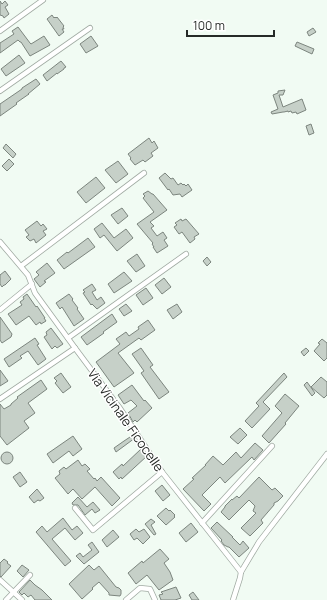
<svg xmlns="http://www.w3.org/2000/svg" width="327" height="600" font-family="Manrope,sans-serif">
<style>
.building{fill:#c6d0c8;stroke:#7c857e}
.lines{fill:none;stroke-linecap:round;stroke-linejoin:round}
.minor-casing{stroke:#a0aaa2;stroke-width:6}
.minor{stroke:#fff;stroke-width:4.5}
.labels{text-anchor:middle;stroke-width:3;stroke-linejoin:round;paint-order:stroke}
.street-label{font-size:13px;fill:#262a27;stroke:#fff}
</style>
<rect width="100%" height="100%" fill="#f1fbf3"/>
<g class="building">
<path d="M0,1L2,4L5,1L8,5L5,7L9,14L4,18L3,16L0,15Z"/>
<path d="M52,15L54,18L55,17L56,18L57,17L64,26L63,27L64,29H62L64,32L59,36L47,19Z"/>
<path d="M18,27L30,43L31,44L44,36L50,45L30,56L21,42H20L18,40L0,53V43L14,34L12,31Z"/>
<path d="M313,28L316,32L309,36L307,32Z"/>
<path d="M91,36L98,46L86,53L80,44Z"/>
<path d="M297,42L314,49L312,54L295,46Z"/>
<path d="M19,55L25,63L6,76L1,69Z"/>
<path d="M61,61L66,67L64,68V69L57,74V73L47,81L43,75Z"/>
<path d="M36,79L40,84L28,94H29L16,103L17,104L0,116V104L22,89V88Z"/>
<path d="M285,90L283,95H279L283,107L302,99L306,110L297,114L296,112L292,113L291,111L288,112V111L284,112H283L272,114L271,112L278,109L273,95L278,93V91Z"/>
<path d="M311,124L314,133L309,135L306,126Z"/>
<path d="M149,138L152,143L154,141L158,148L151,153L153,156L145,162L143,160L135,165L130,159L131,158L128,154Z"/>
<path d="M6,144L16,154L13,158L3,148Z"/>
<path d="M9,159L14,164L7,171L2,166Z"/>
<path d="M118,161L128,174L116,183L105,170Z"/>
<path d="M165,173L171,179L173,178L178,185L181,183L183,185L184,184L186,186L188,184L192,190L182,197L180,194L173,195L169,189L168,190L159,178Z"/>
<path d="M96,177L105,188L86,203L77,192Z"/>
<path d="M148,191L152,194H153L167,210L150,222L154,226L151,228L157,236L163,232L167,238L164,240L168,246L157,253L153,247H154L152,244L153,243L137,224L154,212L143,198L145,196L143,194Z"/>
<path d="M122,208L128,216L118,224L111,215Z"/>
<path d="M181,219L182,221L186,219L199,234L194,237L195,239L190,243L182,232L179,234L174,227L177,225L175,223Z"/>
<path d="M37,221L41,226L43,224L47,229L43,231L46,235L36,243L34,239L30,241L26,237L29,235L25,230Z"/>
<path d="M102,223L114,238L126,229L133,238L117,251L104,235L100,238L94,229Z"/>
<path d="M88,238L95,247L64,269L57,260L67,252L68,253Z"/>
<path d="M137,254L145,266L136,272L127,261Z"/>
<path d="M207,257L211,262L207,266L203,261Z"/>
<path d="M47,263L55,273L44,281L46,282L40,287L34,279L39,275L36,272Z"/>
<path d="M5,271L11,279L5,285H4L2,287L0,284V275Z"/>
<path d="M124,272L132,281L114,293L108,284Z"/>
<path d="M164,278L171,287L162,294L155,285Z"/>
<path d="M92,284L96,290L92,292L97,300L101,297L105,303L97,309L92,304L91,305L83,293L85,292L83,290Z"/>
<path d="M146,288L153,298L143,305L136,295Z"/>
<path d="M27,294L36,307L37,306L45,318H44L46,321L41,324L40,322L36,325L29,316L16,325L8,314L22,305L20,302L24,299L23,297Z"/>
<path d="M69,294L73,299L72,300L78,308L77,309L84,319L74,326L62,307L60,309L56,303Z"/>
<path d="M126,304L132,311L124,316L119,309Z"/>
<path d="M177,304L182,312L173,319L167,310Z"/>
<path d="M112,314L117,322L103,332L104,333L87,345L81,337Z"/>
<path d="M0,317L12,334L11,337L2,343L0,340Z"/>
<path d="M148,320L155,330L141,340L139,338L118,353L134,373L114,387L96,362L120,344L116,339L126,332L129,336L139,329L138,327Z"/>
<path d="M51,328L63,344L57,348L55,346L52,349L44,337L47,335L46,332Z"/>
<path d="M35,338L39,344L37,345L46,359L38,365L28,351L20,356L22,358L9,367L4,359Z"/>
<path d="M322,339L327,343V358L324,361L314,351L320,344L318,343Z"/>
<path d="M141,348L153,365L150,367L169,392L159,399L141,373L144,371L132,354Z"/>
<path d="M306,348L309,351L304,356L301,352Z"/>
<path d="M0,370L8,381L0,386Z"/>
<path d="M61,373L71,387L63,393L55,383L57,381L54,378Z"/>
<path d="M284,373L287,377L263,402L270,409L252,428L245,421L259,406L256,403Z"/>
<path d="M321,377L327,382V395L324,398L311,387Z"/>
<path d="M41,380L47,389L28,403L35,413L24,421L29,428L7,445L0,436V404L4,409L11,405V404L18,398L17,397Z"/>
<path d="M307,382L315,393L312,396L304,385Z"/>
<path d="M132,385L144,401L145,400L152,408L137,422L135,420L133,422L128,413L137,406L131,400L124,404L118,395Z"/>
<path d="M285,394L299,406L285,423L286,424L269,443L262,436L282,413L275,406Z"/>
<path d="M240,428L247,435L238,444L230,437Z"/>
<path d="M133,435L135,438L116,452L114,448L124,441Z"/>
<path d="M73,436L82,449L73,456L69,451L53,463L47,454Z"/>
<path d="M255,443L263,450L254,460L252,457L225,483L220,477L202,495L211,504L204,511L183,489L194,479L192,478L206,465H205L213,456L223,465L236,452L241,458Z"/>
<path d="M141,449L147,456L122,479L121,477L119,479L113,472L122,464L123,466Z"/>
<circle cx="7" cy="458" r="6"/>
<path d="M78,460L82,466L85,464L90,469L87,471L94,479L95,478L97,481L101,477L120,498L112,506L95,487L82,499L73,489L68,494L55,478L60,474L59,471L64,467L66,469Z"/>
<path d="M20,472L27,482L20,487L13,477Z"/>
<path d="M259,477L272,490L275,488L283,496L278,501L274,503V505L261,520L263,523L250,536L241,528L256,513L253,511L255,506L249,500L229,520L221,512L225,507V506L232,499V500L237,496L239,498Z"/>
<path d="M162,485L170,495L163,501L155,491Z"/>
<path d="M37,489L44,498L40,501L38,500L34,503L29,497Z"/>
<path d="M78,497L87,507L93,502L100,510L95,513L92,509L85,515L78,505H73L72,503Z"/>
<path d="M166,508L169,511L170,510L175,515L174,516L175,517L166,525L157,516Z"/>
<path d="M63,518L72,530L77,526L83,533L75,540L65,528L52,539L71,561L65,566L36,532L42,526L47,532Z"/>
<path d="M151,519L155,522L151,525L156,534L154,535L145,524Z"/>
<path d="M217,522L233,537H232L240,545L243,541L249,548L239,557L229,547H228L224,545L221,541L222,540L211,528Z"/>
<path d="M191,523L198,532L186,542L179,533Z"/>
<path d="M136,529L139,532L144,529L150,537L143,544L137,538L134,540L130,534Z"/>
<path d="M113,530L119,537L107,547L102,540Z"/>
<path d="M92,542L99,552L84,564L76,556L80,553L83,557L92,550L88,545Z"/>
<path d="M160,549L169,559L164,563L170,572L173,580L159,590L147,575L136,584L128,573L142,561L143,563Z"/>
<path d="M4,559L8,562L7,563L11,566L1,577L0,576V563Z"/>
<path d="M22,565L29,570L23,577L17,571Z"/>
<path d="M89,565L94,570L99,566L116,587L119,588L121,590V594L120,596L109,595V593L99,582L92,588L93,589L82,599L69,584Z"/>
<path d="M30,580L35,585L42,590L52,600H35L31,595L28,597L24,593L22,595L19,592Z"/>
<path d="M176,587L181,598L175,600H161L159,595L163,594L161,592Z"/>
<path d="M193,592L199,600H192L189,595Z"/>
</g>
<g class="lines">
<defs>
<g id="minor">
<path d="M0,31L43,0"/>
<path d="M0,91L90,28"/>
<path d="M0,242L28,275L35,293L75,348L119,407L162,472L241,572L240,578L233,600"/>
<path d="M21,266L144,173"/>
<path d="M0,310L32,284"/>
<path d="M68,338L186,254"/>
<path d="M0,399L75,348"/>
<path d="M75,508L93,530L162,472"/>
<path d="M202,523L272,446"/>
<path d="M241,572L259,542L327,454"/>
<path d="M0,580L22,600"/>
<path d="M6,600L30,575"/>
<path d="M126,600L140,588L150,589L155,600"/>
</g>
</defs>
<use href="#minor" class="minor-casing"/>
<use href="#minor" class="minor"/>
</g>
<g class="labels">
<g class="street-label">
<text transform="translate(126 420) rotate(55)" y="5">Via Vicinale Ficocelle</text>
</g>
</g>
<path d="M187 30v6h87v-6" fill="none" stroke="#262a27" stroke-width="2"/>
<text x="193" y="30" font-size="12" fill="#262a27" stroke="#ffffff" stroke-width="3" paint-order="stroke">100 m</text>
</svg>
